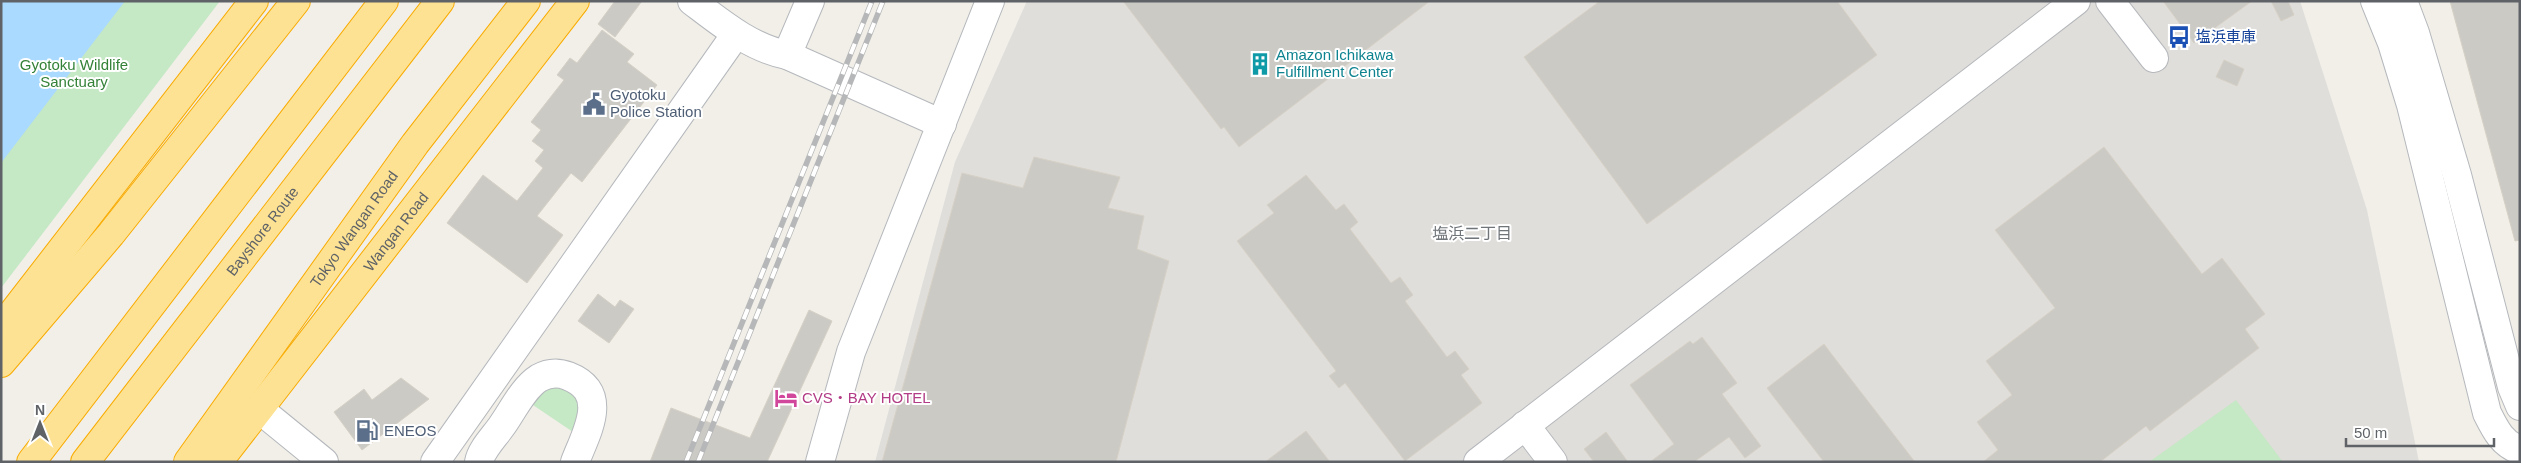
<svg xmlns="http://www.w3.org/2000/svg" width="2521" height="463" font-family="Arial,'Noto Sans JP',sans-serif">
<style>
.industrial{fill:#e0deda}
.green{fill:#c5e8c5}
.water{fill:#aadaff}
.building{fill:#cccac5;stroke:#d6d1c6}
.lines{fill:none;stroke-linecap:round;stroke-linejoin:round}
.minor-casing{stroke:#b5b8bc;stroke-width:30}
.highway-casing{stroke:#f9ab00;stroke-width:30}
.minor{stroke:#fff;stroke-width:28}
.highway{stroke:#fde293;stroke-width:28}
.rail-casing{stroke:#b6b7b8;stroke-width:5.5}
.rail{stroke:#fff;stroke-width:4;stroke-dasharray:11;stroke-linecap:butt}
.labels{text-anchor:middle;stroke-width:4;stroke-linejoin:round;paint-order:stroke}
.transit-label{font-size:15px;fill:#164399;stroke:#fff;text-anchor:start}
.culture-label{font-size:15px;fill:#0d838f;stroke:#fff;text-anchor:start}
.park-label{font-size:15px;fill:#348238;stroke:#fff}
.service-label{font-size:15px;fill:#4e5e75;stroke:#fff;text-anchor:start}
.street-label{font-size:15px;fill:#5f6368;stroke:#fff}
.hotel-label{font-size:15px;fill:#b23c85;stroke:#fff;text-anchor:start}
.neighbourhood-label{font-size:16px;fill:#70757a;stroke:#fff}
</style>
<rect width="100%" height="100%" fill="#f1efe8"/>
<path class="industrial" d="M1027,1H2300L2367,210L2419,462H875L955,162Z"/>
<g class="green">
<path d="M1,1H220L1,288Z"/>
<path d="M562,385C585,399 584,410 573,432L530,403L548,386Z"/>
<path d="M2236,400L2283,462H2149Z"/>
</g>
<path class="water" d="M1,1H125L1,163Z"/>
<g class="building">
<path d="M615,1H642L615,37L598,24Z"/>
<path d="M1123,1H1430L1239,147L1224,127L1221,129Z"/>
<path d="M1600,1H1837L1877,55L1647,224L1524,57Z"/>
<path d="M2163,1H2252L2194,43Z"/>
<path d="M2271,1H2288L2294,15L2281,21Z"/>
<path d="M2450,1H2520V240L2515,241Z"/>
<path d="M602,30L634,54L627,62L657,85L582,182L571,173L537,216L563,235L527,283L447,223L483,175L517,201L543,168L535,161L544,150L532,141L541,130L531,122L564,80L557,75L570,58L577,63Z"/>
<path d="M2224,60L2244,69L2237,86L2216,77Z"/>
<path d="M2104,147L2202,274L2222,258L2265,314L2245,329L2259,348L2150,431L2146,426L2100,462H1983L1998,450L1977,422L2012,395L1986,361L2055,308L1995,230Z"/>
<path d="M1034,157L1120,177L1108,208L1144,216L1137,249L1169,261L1116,462H882L962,173L1023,188Z"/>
<path d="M1306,175L1336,210L1344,204L1358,222L1350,229L1391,283L1400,277L1413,295L1405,301L1447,357L1455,351L1469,369L1461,375L1482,403L1405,461L1345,383L1339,388L1329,376L1336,371L1237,241L1274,213L1267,205Z"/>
<path d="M598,294L615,307L620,300L634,309L609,343L578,321Z"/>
<path d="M809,310L832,321L767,462H650L671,408L750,438Z"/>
<path d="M1702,337L1737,383L1722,394L1761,446L1745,458L1729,437L1694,462H1650L1674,444L1630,385L1690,341L1693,344Z"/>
<path d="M1824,344L1833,356L1915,462H1824L1776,400L1767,388Z"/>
<path d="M401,378L429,399L362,450L334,412L364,389L372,400Z"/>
<path d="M1306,431L1330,462H1265Z"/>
<path d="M1606,432L1628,462H1594L1584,449Z"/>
</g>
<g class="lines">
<defs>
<g id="minor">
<path d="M692,1C721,23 751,48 787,55L942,124"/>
<path d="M2110,1L2154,58"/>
<path d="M2375,1L2392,43L2411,105L2487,413C2495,429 2502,444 2520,450"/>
<path d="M2403,1L2415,33L2457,175L2512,387L2520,406"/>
<path d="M787,55L810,1"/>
<path d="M259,409L324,462"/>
<path d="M1525,425L1553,462"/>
<path d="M435,462L736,34"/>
<path d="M479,462C481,450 494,437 501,427C512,412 523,388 539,378C548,373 558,372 568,376C611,393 586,433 575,462"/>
<path d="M820,462L851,352L990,1"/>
<path d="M1478,462L2076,1"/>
</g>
<g id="highway">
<path d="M1,328L254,1"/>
<path d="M1,363L111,234L296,1"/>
<path d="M31,462L384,1"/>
<path id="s1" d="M85,462L440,1"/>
<path id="s2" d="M188,462L415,144L526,1"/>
<path id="s3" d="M218,462L575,1"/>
</g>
</defs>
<use href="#minor" class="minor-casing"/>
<use href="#highway" class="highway-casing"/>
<use href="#minor" class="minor"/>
<use href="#highway" class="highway"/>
<defs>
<g id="rail">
<path d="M686,462L872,1"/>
<path d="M698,462L883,1"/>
</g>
</defs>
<use href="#rail" class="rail-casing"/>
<use href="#rail" class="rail"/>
</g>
<defs>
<symbol id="bus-bare" viewBox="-9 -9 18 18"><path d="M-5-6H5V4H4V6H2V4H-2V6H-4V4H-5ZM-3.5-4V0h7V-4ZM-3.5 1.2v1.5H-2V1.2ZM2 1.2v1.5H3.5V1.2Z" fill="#1a4fb4" stroke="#fff" stroke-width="2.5" paint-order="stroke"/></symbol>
<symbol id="building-bare" viewBox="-9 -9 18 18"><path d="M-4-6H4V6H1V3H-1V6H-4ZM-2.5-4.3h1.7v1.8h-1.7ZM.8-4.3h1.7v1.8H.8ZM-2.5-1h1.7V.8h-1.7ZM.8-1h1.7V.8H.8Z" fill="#0f9aa8" stroke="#fff" stroke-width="2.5" paint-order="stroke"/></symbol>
<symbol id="civic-bare" viewBox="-9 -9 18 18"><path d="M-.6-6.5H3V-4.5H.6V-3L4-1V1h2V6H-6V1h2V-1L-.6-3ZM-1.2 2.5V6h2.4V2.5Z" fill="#5c6f8a" stroke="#fff" stroke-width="2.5" paint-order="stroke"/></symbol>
<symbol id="hotel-bare" viewBox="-9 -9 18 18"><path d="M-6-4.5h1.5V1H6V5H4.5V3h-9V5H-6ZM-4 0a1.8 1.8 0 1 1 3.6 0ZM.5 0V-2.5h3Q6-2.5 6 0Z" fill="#d1479c" stroke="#fff" stroke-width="2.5" paint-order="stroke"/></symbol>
<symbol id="fuel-bare" viewBox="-9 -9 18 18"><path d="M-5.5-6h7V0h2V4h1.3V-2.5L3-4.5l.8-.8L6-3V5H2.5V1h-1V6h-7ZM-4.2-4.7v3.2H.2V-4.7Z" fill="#5c6f8a" stroke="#fff" stroke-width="2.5" paint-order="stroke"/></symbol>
</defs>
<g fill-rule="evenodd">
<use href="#bus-bare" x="2163" y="21" width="32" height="32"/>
<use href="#building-bare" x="1244" y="48" width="32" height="32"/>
<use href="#civic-bare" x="578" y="88" width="32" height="32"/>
<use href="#hotel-bare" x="770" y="382" width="32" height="32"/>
<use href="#fuel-bare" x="351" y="415" width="32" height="32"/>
</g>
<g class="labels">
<g class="transit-label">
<text x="2196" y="42">塩浜車庫</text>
</g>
<g class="culture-label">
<text x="1276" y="60">Amazon Ichikawa<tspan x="1276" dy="17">Fulfillment Center</tspan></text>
</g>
<g class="park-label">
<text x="74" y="70">Gyotoku Wildlife<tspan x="74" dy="17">Sanctuary</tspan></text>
</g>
<g class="service-label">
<text x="610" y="100">Gyotoku<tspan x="610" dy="17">Police Station</tspan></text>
<text x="384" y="436">ENEOS</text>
</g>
<g class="street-label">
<text dy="5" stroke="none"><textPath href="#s2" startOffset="286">Tokyo Wangan Road</textPath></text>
<text dy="5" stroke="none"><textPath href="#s1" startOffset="291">Bayshore Route</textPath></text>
<text dy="5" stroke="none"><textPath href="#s3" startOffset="291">Wangan Road</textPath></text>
</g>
<g class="hotel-label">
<text x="802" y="403">CVS・BAY HOTEL</text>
</g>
<g class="neighbourhood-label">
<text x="1472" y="239">塩浜二丁目</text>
</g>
</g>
<rect width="2521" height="463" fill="none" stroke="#5f6368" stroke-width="5"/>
<g transform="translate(40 423)" stroke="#ffffff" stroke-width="4" paint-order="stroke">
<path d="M0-4L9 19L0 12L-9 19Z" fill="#5f6368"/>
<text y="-8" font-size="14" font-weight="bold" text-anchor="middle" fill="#5f6368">N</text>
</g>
<path d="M2346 438v8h148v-8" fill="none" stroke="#5f6368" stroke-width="2.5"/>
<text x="2354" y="438" font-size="15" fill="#5f6368" stroke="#ffffff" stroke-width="4" paint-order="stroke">50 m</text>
</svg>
